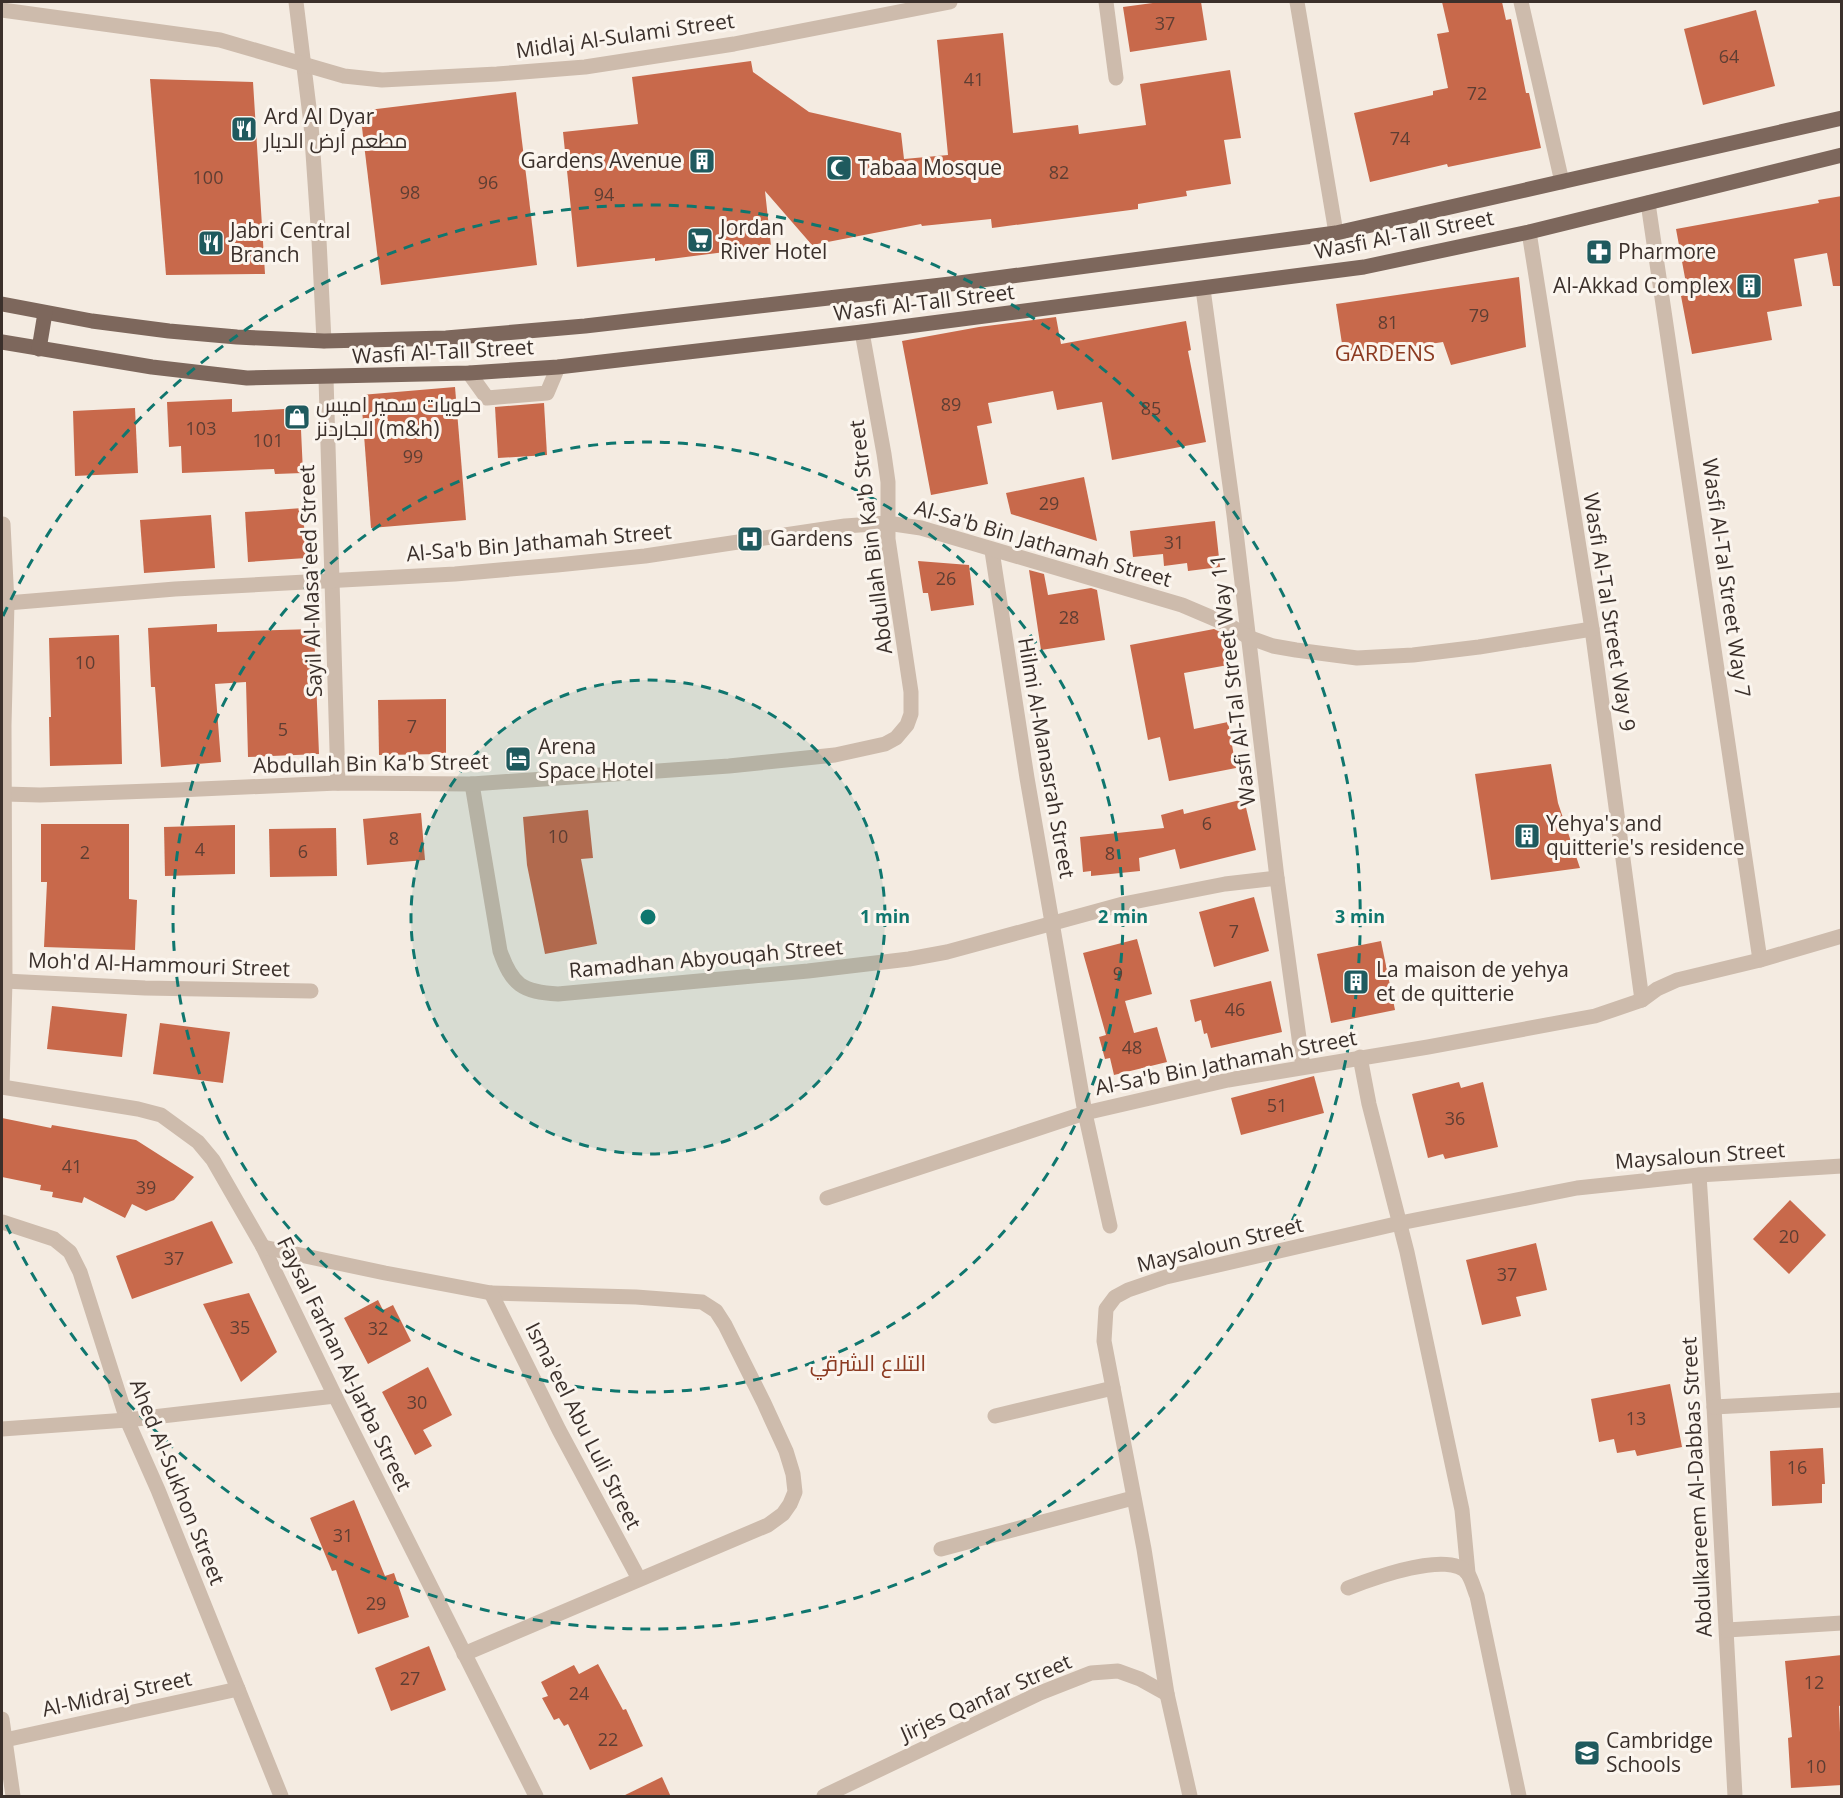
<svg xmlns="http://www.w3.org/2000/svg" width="1843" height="1798" font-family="'Open Sans',Cairo,sans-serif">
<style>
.building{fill:#c8694b}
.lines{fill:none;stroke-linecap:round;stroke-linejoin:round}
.minor{stroke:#cdbbac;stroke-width:15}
.major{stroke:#7d675c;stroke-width:15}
.ring{fill:none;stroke:#0f766e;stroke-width:3;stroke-dasharray:10 8}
.labels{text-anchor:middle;stroke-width:6;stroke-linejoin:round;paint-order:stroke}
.number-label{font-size:18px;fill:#5e3e33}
.street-label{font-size:21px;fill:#3b302b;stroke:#fbf5ee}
.poi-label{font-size:21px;fill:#3b302b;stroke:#fbf5ee;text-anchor:start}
.neighbourhood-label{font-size:22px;fill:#8c3b22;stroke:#fbf5ee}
.centre{fill:#0f766e;stroke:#fbf5ee;stroke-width:3}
.ring-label{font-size:18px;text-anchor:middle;font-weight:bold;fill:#0f766e;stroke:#fbf5ee;stroke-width:6;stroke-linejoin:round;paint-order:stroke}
</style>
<rect width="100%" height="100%" fill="#f4ebe1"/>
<g class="building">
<path d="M1160,2H1201L1207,40L1130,52L1123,7Z"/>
<path d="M1442,2H1502L1506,20L1511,19L1526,93H1529L1541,148L1448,167L1447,164L1370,182L1354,113L1433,95V91L1448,88L1437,34L1449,32Z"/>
<path d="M1756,10L1775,86L1703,105L1684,29Z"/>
<path d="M1003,33L1013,133L1078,125L1079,134L1146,125L1140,84L1230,70L1241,138L1224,140L1231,184L1186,191L1187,196L1138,204V209L992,228L991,219L922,226L921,224L812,245L765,191L771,246L655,261V258L577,267L563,132L638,124L632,77L751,61L753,72L809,112L901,133L904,159L948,155L937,40Z"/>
<path d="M150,79L253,82L265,274L166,275Z"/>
<path d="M516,92L537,265L381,285L360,111Z"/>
<path d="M1842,196V286H1833L1827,253L1794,259L1802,306L1767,312L1772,340L1692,354L1681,296L1688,294L1676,229L1819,203L1818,200Z"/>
<path d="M1519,277L1526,347L1451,365L1443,342L1344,357L1336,304Z"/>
<path d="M1056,317L1061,344L1186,321L1191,350L1188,351L1206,442L1112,460L1102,402L1057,410L1053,391L988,403L992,423L977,426L988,484L931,495L902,341L979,327Z"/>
<path d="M455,387L466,520L371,528L361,395Z"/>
<path d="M232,399V412L300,408L303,473L275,474L274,469L182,473L181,446L169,447L167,402Z"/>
<path d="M544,403L547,455L498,458L495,407Z"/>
<path d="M135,408L138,473L75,476L73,411Z"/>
<path d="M1084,477L1097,541L1011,514L1006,493Z"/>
<path d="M303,508L306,558L248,562L245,512Z"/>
<path d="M211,515L215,568L144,573L140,520Z"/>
<path d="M1215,521L1220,567L1188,571L1187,563L1164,566L1163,554L1133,557L1130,531Z"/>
<path d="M918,561L969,565L974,605L931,611L928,593H923Z"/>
<path d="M1029,570L1044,574L1048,595L1091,588L1097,590L1105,640L1041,650Z"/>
<path d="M217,624V632L314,629L319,754L248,757L246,682L215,684L221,762L161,767L155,687H151L148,628Z"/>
<path d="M1214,629L1222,633L1228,665L1184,673L1194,729L1228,722L1236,768L1169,781L1160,737L1148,740L1130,645Z"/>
<path d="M119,635L122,764L50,766L49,717H51L49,638Z"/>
<path d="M446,699V754L379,755L378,700Z"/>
<path d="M1551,764L1558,803L1580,868L1491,880L1475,774Z"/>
<path d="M1244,799L1256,850L1180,869L1175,849L1139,858L1140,871L1091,876V871L1083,872L1080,837L1164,828L1161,815L1183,809L1184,814Z"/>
<path d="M588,810L593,858L581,859L597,944L545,954L527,865L523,817Z"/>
<path d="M421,813L425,860L367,865L363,819Z"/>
<path d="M41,824H129V899L137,900L135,950L44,947L47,882H41Z"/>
<path d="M235,825V874L165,876L164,827Z"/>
<path d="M336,828L337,876L270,877L269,829Z"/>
<path d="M1254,897L1269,951L1214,967L1199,912Z"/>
<path d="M1137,939L1152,994L1125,1001L1134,1033L1157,1027L1167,1062L1114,1075L1110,1058L1105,1059L1099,1037L1106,1035L1083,953Z"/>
<path d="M1381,941L1395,1010L1331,1023L1317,954Z"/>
<path d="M1271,981L1282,1032L1211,1048L1207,1033L1204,1034L1201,1020L1195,1022L1190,1000Z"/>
<path d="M52,1006L127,1014L122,1057L47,1049Z"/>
<path d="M160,1023L230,1032L223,1083L153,1074Z"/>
<path d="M1314,1076L1324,1113L1241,1135L1231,1098Z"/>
<path d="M1459,1082L1461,1088L1483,1082L1498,1147L1445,1159L1443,1154L1428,1158L1412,1094Z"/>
<path d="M2,1118L51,1128L52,1125L136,1140L194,1177L174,1200L146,1211L132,1204L125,1218L84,1197L82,1203L52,1197L53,1192L40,1190L41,1185L2,1177Z"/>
<path d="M1790,1200L1826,1235L1789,1274L1753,1239Z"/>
<path d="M212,1221L233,1263L132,1299L116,1256Z"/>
<path d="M1536,1243L1547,1290L1516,1297L1521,1316L1482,1325L1466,1260Z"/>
<path d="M249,1293L277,1352L241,1382L203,1304Z"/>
<path d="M378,1300L383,1310L393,1305L411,1341L368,1364L344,1318Z"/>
<path d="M428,1367L452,1415L423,1430L432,1446L415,1455L382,1392Z"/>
<path d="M1670,1384L1682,1447L1637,1456L1635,1450L1617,1453L1614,1439L1599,1442L1591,1399Z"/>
<path d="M1823,1448L1825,1484H1822V1503L1772,1506L1770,1451Z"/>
<path d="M354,1500L385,1576L394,1573L409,1617L358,1634L336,1570L332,1571L310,1518Z"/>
<path d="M429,1646L446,1690L391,1711L375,1668Z"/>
<path d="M1842,1655V1705L1839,1706L1842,1785L1791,1788L1788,1738L1792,1737L1785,1661Z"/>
<path d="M598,1664L623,1710L626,1709L643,1746L590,1770L568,1724L564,1726L559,1718L554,1720L542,1698L548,1696L541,1682L574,1665L579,1674Z"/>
<path d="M662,1777L671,1797H621Z"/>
</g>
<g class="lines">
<g class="minor">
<path d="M296,2L311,124L319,240L324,341"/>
<path d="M1106,2L1116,78"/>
<path d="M1297,2L1336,233"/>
<path d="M1521,2L1562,182"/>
<path d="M2,10L220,40L344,76L382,80L497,74L585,67L734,44L950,2"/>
<path d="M1648,203L1760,960"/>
<path d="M1529,232L1592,629L1642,1000"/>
<path d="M1203,289L1234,515L1277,878L1303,1067"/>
<path d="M469,373L487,398L547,393L558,367"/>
<path d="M326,378L338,783"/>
<path d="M992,551L1027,778L1085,1113L1110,1226"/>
<path d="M7,603L175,589L455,574L557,565L645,556L845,526L887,523L921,528L1182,605L1229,625L1248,637L1273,646L1296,650L1357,658L1413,655L1479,647L1592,629"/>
<path d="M472,784L500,951C512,985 522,992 558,994L808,971L909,959L947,952L1123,904L1225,884L1277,878"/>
<path d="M5,794L40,795L178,790L338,783L472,784L729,766L835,755L885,744L896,738L907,725L911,714V692L888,539V482L884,454L862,332"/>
<path d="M5,981L145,988L311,991"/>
<path d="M1360,1057L1369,1104L1407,1252L1462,1510L1468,1573"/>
<path d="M2,1087L138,1109L161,1115L198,1142L213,1160L263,1247L335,1396L536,1796"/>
<path d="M2,1087L5,981L4,725L7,603L3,524"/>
<path d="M1699,1175L1714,1407L1735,1796"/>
<path d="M827,1198L1085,1113L1228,1080L1428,1047L1595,1016L1642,1000L1657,989L1677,980L1760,960L1842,936"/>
<path d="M2,1222L54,1239L70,1252L80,1272L127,1420L158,1490L281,1796"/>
<path d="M263,1247L385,1273L491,1293L636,1297L702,1302L716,1311L725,1325L764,1403L786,1451L793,1474L795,1492L790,1504L783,1514L768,1525L464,1654"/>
<path d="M491,1293L559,1430L639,1579"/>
<path d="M1714,1407L1842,1400"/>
<path d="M995,1416L1113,1388"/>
<path d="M2,1429L127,1420L335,1396"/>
<path d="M941,1549L1133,1498"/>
<path d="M1348,1588C1371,1579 1451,1549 1468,1574C1472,1580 1474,1589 1477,1596L1519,1796"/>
<path d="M1727,1630L1842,1623"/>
<path d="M2,1719L13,1796"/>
<path d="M5,1740L238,1689"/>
<path d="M824,1796L1040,1693L1091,1673L1118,1671L1140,1679L1167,1694"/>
<path d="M1190,1796L1167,1694L1144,1549L1104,1341L1106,1309L1115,1297L1128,1290L1166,1277L1400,1223L1577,1188L1699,1175L1842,1166"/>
</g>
<g class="major">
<path d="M2,304L92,321L169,331L237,337L324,341L446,338L585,326L959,283L1336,233L1842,118"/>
<path d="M2,342L152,367L247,378L469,373L558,367L862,332L1364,267L1529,232L1842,155"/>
<path d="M39,349L45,313"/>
</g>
</g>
<circle cx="648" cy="917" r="237" fill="#0f766e" fill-opacity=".12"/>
<g class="ring">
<circle cx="648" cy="917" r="237"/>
<circle cx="648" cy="917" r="475"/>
<path d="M3 616A712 712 0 1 1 3 1218"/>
</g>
<defs>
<symbol id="restaurant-square" viewBox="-11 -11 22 22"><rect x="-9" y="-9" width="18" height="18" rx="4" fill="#1f5a5e" stroke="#fbf5ee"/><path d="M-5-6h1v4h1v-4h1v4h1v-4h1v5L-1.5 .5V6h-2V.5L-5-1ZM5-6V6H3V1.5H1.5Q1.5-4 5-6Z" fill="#fff"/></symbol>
<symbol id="building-square" viewBox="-11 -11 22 22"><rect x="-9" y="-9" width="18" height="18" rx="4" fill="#1f5a5e" stroke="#fbf5ee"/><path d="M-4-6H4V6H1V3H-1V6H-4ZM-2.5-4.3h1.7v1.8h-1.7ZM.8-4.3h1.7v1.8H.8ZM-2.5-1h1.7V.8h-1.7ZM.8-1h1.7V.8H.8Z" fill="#fff"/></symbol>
<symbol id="mosque-square" viewBox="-11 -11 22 22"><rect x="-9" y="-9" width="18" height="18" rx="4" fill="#1f5a5e" stroke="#fbf5ee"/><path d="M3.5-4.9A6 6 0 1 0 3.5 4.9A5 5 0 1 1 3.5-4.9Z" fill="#fff"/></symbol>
<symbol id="supermarket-square" viewBox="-11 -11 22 22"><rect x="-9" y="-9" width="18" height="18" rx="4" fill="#1f5a5e" stroke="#fbf5ee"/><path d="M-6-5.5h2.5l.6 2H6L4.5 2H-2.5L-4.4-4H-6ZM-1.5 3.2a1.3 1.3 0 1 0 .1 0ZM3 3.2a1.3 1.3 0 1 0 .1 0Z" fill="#fff"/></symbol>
<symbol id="pharmacy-square" viewBox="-11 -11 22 22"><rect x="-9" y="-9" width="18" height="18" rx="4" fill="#1f5a5e" stroke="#fbf5ee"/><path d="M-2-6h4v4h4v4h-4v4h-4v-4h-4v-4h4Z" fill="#fff"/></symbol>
<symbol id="shop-square" viewBox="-11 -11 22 22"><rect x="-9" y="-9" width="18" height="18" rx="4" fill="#1f5a5e" stroke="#fbf5ee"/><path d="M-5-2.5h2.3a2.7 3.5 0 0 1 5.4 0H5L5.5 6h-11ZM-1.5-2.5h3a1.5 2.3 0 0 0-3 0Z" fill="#fff"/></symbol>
<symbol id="hospital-square" viewBox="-11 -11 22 22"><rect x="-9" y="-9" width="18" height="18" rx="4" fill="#1f5a5e" stroke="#fbf5ee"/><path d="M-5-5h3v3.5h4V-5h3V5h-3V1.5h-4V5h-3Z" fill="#fff"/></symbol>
<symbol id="hotel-square" viewBox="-11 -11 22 22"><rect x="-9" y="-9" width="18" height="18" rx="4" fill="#1f5a5e" stroke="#fbf5ee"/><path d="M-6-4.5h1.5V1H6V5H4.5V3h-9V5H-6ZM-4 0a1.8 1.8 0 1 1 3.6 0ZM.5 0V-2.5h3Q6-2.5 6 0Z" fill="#fff"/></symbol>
<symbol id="school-square" viewBox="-11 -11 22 22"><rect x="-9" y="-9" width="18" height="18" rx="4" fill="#1f5a5e" stroke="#fbf5ee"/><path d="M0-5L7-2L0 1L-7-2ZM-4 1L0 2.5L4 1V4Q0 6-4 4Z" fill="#fff"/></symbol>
</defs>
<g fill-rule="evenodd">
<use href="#restaurant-square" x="229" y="114" width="30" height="30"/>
<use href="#building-square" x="687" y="146" width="30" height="30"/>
<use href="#mosque-square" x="824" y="153" width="30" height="30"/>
<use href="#supermarket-square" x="685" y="225" width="30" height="30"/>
<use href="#restaurant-square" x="196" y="228" width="30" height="30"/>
<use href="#pharmacy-square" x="1584" y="237" width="30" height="30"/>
<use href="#building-square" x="1734" y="271" width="30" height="30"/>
<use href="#shop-square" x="282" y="402" width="30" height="30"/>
<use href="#hospital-square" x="735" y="524" width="30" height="30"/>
<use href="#hotel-square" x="503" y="744" width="30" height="30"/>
<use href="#building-square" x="1512" y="821" width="30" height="30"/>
<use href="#building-square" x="1341" y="967" width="30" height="30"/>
<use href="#school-square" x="1572" y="1738" width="30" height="30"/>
</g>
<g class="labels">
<g class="number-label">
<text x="1165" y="30">37</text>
<text x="1729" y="63">64</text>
<text x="974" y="86">41</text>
<text x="1477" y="100">72</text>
<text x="1400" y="145">74</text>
<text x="1059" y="179">82</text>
<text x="208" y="184">100</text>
<text x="488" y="189">96</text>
<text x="410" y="199">98</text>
<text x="604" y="201">94</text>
<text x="1479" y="322">79</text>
<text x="1388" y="329">81</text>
<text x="951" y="411">89</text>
<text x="1151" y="415">85</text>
<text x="201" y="435">103</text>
<text x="268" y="447">101</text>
<text x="413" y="463">99</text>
<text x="1049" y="510">29</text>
<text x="1174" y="549">31</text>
<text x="946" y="585">26</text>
<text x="1069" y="624">28</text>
<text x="85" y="669">10</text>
<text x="412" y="733">7</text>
<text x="283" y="736">5</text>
<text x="1207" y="830">6</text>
<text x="558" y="843">10</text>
<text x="394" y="845">8</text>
<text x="200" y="856">4</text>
<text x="303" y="858">6</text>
<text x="85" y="859">2</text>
<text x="1110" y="860">8</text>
<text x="1234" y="938">7</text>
<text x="1118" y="980">9</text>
<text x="1235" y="1016">46</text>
<text x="1132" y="1054">48</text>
<text x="1277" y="1112">51</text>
<text x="1455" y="1125">36</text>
<text x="72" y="1173">41</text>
<text x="146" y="1194">39</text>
<text x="1789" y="1243">20</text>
<text x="174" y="1265">37</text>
<text x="1507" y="1281">37</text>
<text x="240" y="1334">35</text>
<text x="378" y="1335">32</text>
<text x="417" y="1409">30</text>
<text x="1636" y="1425">13</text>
<text x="1797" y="1474">16</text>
<text x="343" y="1542">31</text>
<text x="376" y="1610">29</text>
<text x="410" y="1685">27</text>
<text x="1814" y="1689">12</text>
<text x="579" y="1700">24</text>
<text x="608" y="1746">22</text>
<text x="1816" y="1773">10</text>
</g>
<g class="street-label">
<text transform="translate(625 36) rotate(-8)" y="7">Midlaj Al-Sulami Street</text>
<text transform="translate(1404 235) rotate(-11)" y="7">Wasfi Al-Tall Street</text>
<text transform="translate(924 303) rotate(-7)" y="7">Wasfi Al-Tall Street</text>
<text transform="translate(443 352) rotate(-3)" y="7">Wasfi Al-Tall Street</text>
<text transform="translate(871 537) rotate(-97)" y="7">Abdullah Bin Ka'b Street</text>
<text transform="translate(539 543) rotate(-5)" y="7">Al-Sa'b Bin Jathamah Street</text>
<text transform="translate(1043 544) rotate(16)" y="7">Al-Sa'b Bin Jathamah Street</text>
<text transform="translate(1726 578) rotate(82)" y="7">Wasfi Al-Tal Street Way 7</text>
<text transform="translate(311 581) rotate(-92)" y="7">Sayil Al-Masa'eed Street</text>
<text transform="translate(1609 612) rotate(81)" y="7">Wasfi Al-Tal Street Way 9</text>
<text transform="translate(1233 680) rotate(-97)" y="7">Wasfi Al-Tal Street Way 11</text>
<text transform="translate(1046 758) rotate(80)" y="7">Hilmi Al-Manasrah Street</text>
<text transform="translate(371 764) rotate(-1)" y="7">Abdullah Bin Ka'b Street</text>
<text transform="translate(706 959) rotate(-5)" y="7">Ramadhan Abyouqah Street</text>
<text transform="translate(159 965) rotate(2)" y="7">Moh'd Al-Hammouri Street</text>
<text transform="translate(1226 1063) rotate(-11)" y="7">Al-Sa'b Bin Jathamah Street</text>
<text transform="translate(1700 1156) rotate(-4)" y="7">Maysaloun Street</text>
<text transform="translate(1220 1245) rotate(-14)" y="7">Maysaloun Street</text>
<text transform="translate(344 1364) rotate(64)" y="7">Faysal Farhan Al-Jarba Street</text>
<text transform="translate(583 1426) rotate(63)" y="7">Isma'eel Abu Luli Street</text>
<text transform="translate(177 1482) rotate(68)" y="7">Ahed Al-Sukhon Street</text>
<text transform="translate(1697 1487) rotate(-93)" y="7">Abdulkareem Al-Dabbas Street</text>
<text transform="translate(117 1694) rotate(-12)" y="7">Al-Midraj Street</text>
<text transform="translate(986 1698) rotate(-24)" y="7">Jirjes Qanfar Street</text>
</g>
<g class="poi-label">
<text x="264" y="124">Ard Al Dyar<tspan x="264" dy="24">مطعم أرض الديار</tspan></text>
<text x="682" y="168" text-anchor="end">Gardens Avenue</text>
<text x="858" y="175">Tabaa Mosque</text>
<text x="720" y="235">Jordan<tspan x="720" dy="24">River Hotel</tspan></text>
<text x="230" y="238">Jabri Central<tspan x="230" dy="24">Branch</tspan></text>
<text x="1618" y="259">Pharmore</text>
<text x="1730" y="293" text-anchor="end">Al-Akkad Complex</text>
<text x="316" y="412">حلويات سمير اميس<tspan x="316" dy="24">الجاردنز (m&amp;h)</tspan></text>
<text x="770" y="546">Gardens</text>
<text x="538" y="754">Arena<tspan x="538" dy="24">Space Hotel</tspan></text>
<text x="1546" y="831">Yehya's and<tspan x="1546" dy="24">quitterie's residence</tspan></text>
<text x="1376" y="977">La maison de yehya<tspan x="1376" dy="24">et de quitterie</tspan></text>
<text x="1606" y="1748">Cambridge<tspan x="1606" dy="24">Schools</tspan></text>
</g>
<g class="neighbourhood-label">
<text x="1385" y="361">GARDENS</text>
<text x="868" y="1371">التلاع الشرقي</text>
</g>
</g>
<circle cx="648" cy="917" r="9" class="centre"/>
<g class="ring-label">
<text x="885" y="923">1 min</text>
<text x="1123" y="923">2 min</text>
<text x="1360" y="923">3 min</text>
</g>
<rect width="1843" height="1798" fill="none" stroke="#3b302b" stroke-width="6"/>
</svg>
